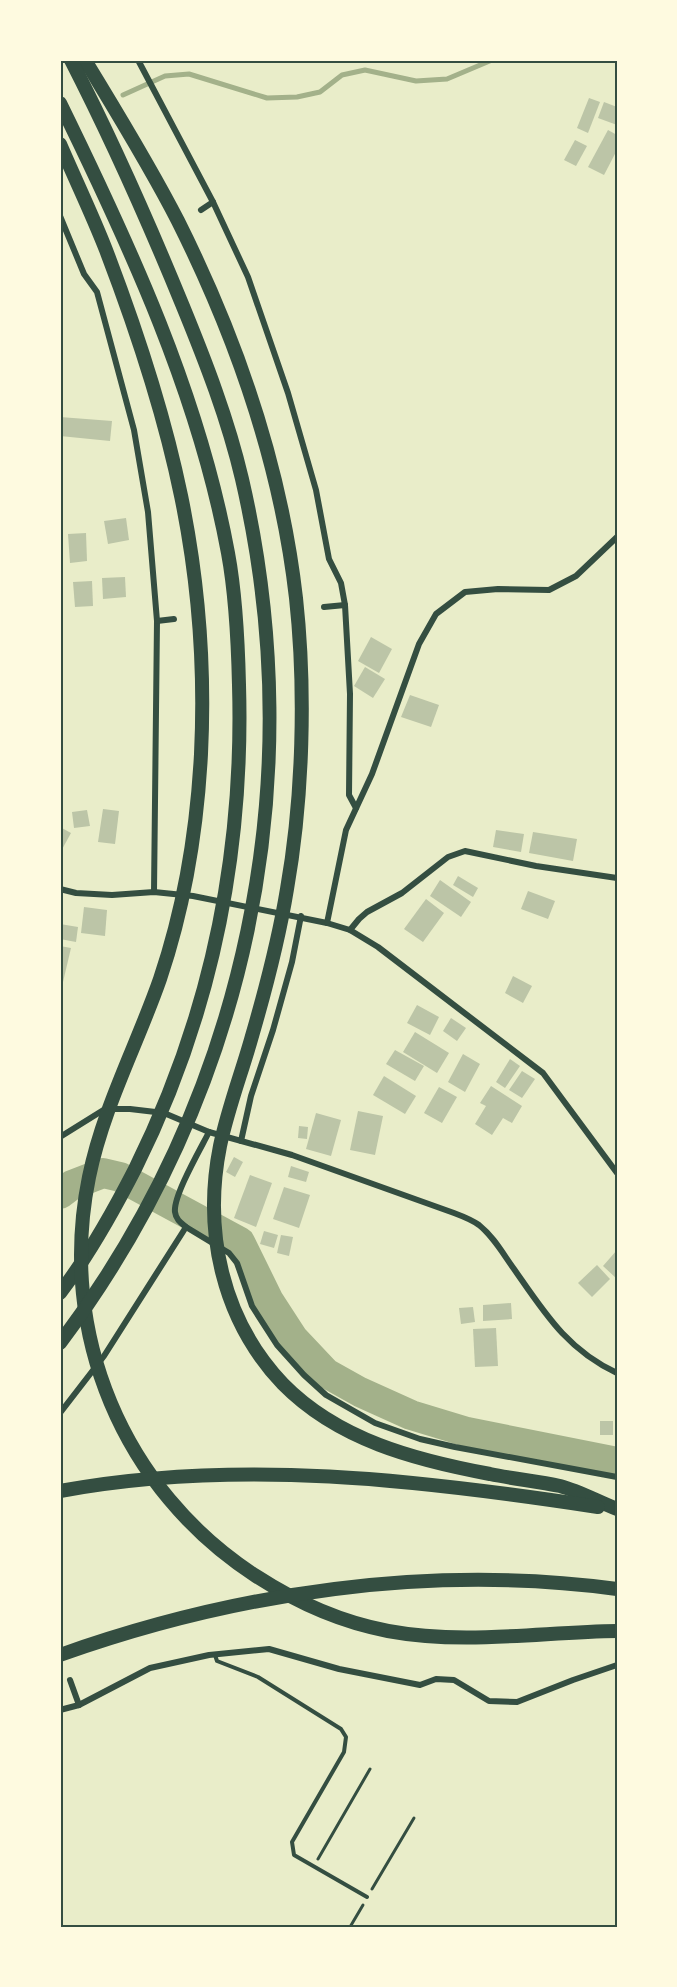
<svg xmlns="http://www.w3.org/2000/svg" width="677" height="1987" font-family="'Varela Round',sans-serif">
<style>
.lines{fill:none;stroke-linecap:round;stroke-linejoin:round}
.stream{stroke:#a3b18a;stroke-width:5}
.river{stroke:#a3b18a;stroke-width:30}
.building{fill:#bcc5a7}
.path{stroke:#344e41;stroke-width:3}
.service{stroke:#344e41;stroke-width:4}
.minor{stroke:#344e41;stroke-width:6}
.motorway{stroke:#344e41;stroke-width:14}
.neatline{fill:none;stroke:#344e41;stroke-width:2}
</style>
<rect width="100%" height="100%" fill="#e9edc9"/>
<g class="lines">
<path class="stream" d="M123,95L165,76L189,74L267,98L297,97L320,92L342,75L365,70L416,81L447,79L492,60"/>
<path class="river" d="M60,1194L72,1185L103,1173L120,1177L240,1242L269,1301L293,1338L326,1373L360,1392L411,1415L467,1432L617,1462"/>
</g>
<g class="building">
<path d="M589,98L600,102L588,133L577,128Z"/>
<path d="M604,102L617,107V125L598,118Z"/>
<path d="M608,130L617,135V150L604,175L588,167Z"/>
<path d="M575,140L587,146L576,166L564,160Z"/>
<path d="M60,417L112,421L110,441L60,436Z"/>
<path d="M126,518L129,540L108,544L104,521Z"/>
<path d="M86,533L87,561L70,563L68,534Z"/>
<path d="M125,577L126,597L103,599L102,578Z"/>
<path d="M92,581L93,606L75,607L73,582Z"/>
<path d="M371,637L392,649L379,673L358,661Z"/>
<path d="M365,667L385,679L373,698L354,686Z"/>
<path d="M410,695L439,705L431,727L401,717Z"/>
<path d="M103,809L119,811L115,844L98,842Z"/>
<path d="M87,810L90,826L74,828L72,812Z"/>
<path d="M60,827L71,833L60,853Z"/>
<path d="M496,830L524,834L521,852L493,847Z"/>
<path d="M533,832L577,839L573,861L529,853Z"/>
<path d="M458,876L478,888L473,897L453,885Z"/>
<path d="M440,880L471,902L461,917L430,896Z"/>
<path d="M528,891L555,901L548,919L521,909Z"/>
<path d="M426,899L444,913L423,942L404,929Z"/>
<path d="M84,907L107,910L105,936L81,933Z"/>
<path d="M60,924L78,927L76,942L60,939Z"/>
<path d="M60,946L71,948L63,982H60Z"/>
<path d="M513,976L532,986L523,1003L505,993Z"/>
<path d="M417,1005L439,1017L430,1035L407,1023Z"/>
<path d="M451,1018L466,1028L457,1041L443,1031Z"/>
<path d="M415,1032L449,1053L437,1073L403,1052Z"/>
<path d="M395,1050L424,1066L415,1081L386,1064Z"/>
<path d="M463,1054L480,1064L465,1092L448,1082Z"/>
<path d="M510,1059L520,1066L505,1088L496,1082Z"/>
<path d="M522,1071L535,1079L522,1098L509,1090Z"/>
<path d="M384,1076L416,1096L405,1114L373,1095Z"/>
<path d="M491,1086L522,1106L512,1123L503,1118L492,1135L475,1124L486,1106L480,1103Z"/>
<path d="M439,1087L457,1097L442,1123L424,1113Z"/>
<path d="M358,1111L383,1116L375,1155L350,1150Z"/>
<path d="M316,1113L341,1120L331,1156L306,1149Z"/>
<path d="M299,1126L308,1127L307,1139L298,1138Z"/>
<path d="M234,1157L243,1162L235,1177L226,1172Z"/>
<path d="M291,1166L309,1172L306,1182L288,1177Z"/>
<path d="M250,1175L272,1183L256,1227L234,1218Z"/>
<path d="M284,1187L310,1195L299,1228L273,1219Z"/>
<path d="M264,1231L278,1235L274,1248L260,1244Z"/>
<path d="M281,1235L293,1237L289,1256L277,1253Z"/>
<path d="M617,1250V1279L603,1266Z"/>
<path d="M597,1265L610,1279L592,1297L578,1283Z"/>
<path d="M511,1303L512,1319L483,1321V1305Z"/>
<path d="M473,1307L475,1322L461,1324L459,1308Z"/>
<path d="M496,1328L498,1366L475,1367L473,1329Z"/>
<rect x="600" y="1421" width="13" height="14"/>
</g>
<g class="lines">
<g class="path">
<path d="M318,1859L370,1769"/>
<path d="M372,1889L414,1818"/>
<path d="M350,1927L363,1905"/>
</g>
<path class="service" d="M215,1655L217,1661L258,1677L341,1729L346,1737L344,1752L292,1842L294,1855L367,1897"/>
<g class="minor">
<path d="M138,60L213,202L248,277L288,393L316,490L329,559L341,583L345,605L350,694L349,795L356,808"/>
<path d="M201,210L213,202"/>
<path d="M60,216L84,274L97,292L134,430L148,512L157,621L154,892"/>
<path d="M324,607L345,605"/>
<path d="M157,621L174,619"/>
<path d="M60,889L76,893L112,895L154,892L193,896L327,923L350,930L378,947L543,1073L617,1173"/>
<path d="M327,923L346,830L372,774L419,644L436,614L465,592L498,589L549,590L576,576L617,537"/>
<path d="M350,930L359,919L367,912L402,893L448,857L465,851L536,866L617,878"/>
<path d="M60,1137L105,1109H130L164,1113L209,1132L292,1155L454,1213C462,1216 472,1220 479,1225C494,1237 503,1254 514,1269C544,1312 567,1350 617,1373"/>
<path d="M241,1141L251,1096L273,1030L292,962L301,916"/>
<path d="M186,1227L229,1253L237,1263L252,1306L277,1345L304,1375L326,1395L375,1423L420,1439L455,1447L617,1477"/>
<path d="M60,1413L104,1356L186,1227C181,1223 176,1220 175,1212C173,1196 201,1148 209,1132"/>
<path d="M79,1705L150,1668L209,1655L269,1649L339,1669L420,1685L436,1679L454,1680L489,1701L517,1702L573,1680L617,1665"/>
<path d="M60,1710L79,1705L70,1680"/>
</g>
<g class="motorway">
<path d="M85,60C117,113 150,166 178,221C237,339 281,466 296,598C306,690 303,798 287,889C279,938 266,988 252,1036C242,1072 228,1108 220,1146C203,1231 222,1320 283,1384C338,1440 415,1460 490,1474C513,1479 537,1481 560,1486C579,1491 599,1502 617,1509"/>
<path d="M60,103C130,246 199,395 228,553C236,596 238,641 239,685C244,855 211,1016 135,1169C113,1212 89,1255 60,1293"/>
<path d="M60,144C75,179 92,214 106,250C171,420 210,570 201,754C197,829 184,908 160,979C137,1045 103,1108 89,1177C57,1333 123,1490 256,1576C296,1602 340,1622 388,1631C463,1645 541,1632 617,1631"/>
<path d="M60,1343C247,1094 312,782 242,479C228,419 205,360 182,304C148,221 112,140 71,60"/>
<path d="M60,1491C238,1458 421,1480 598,1507"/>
<path d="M60,1655C237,1592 430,1564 617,1589"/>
</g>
</g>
<rect width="677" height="1987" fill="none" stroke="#fefae0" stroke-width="123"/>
<rect x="62" y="62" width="554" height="1864" class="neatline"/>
</svg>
